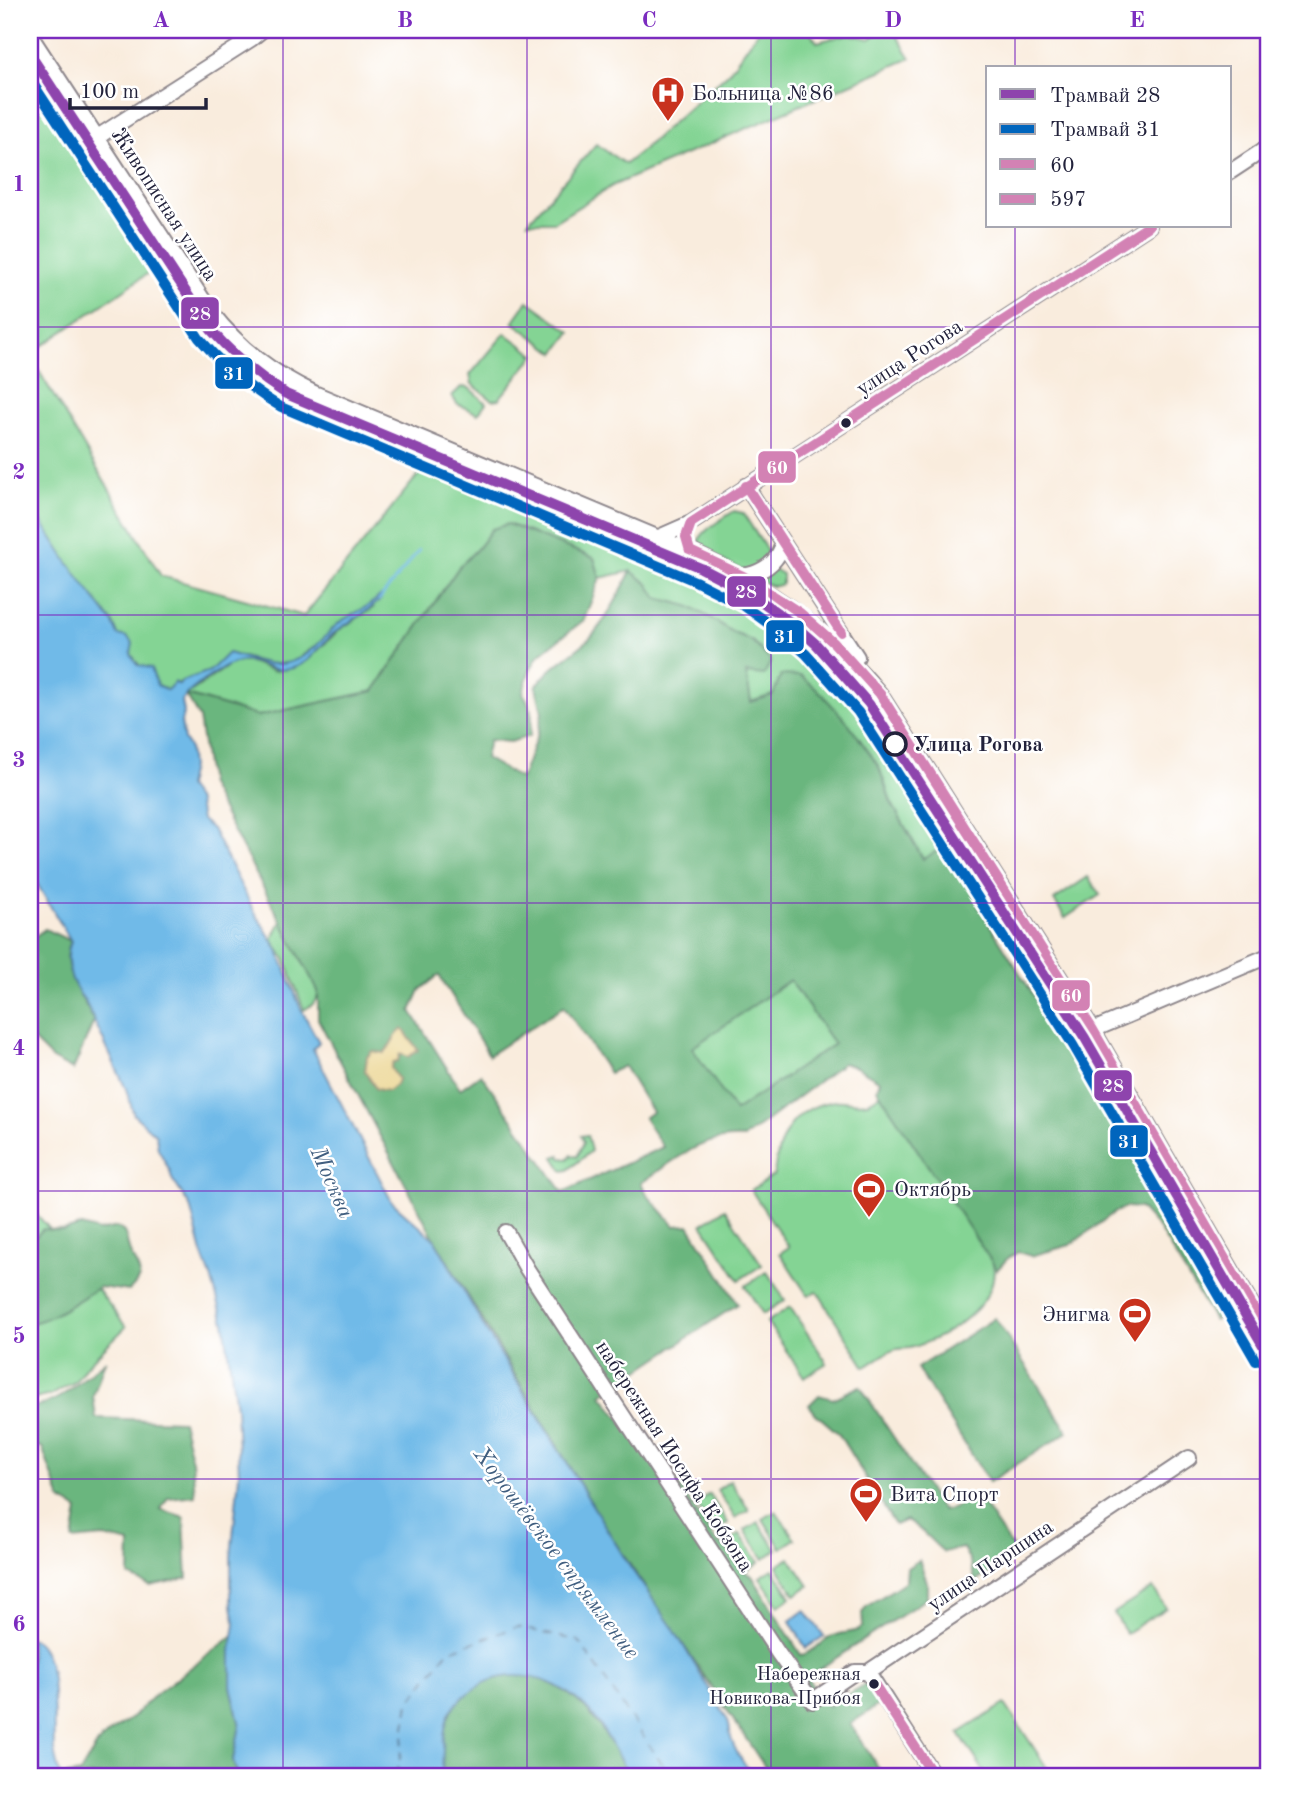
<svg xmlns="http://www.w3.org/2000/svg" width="1298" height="1806" font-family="'Old Standard TT',serif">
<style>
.green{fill:#84d494;stroke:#537b68;stroke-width:2}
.forest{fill:#6bb67e;stroke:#466c5c;stroke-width:2;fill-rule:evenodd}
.sand{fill:#eeda9e;stroke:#887e6c;stroke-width:2}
.water{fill:#70bae8;stroke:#496e92;stroke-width:2}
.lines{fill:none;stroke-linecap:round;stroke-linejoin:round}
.stream{stroke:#70bae8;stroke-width:2.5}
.ferry{stroke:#415f80;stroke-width:2;stroke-dasharray:9 7;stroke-linecap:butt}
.minor-casing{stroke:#8e878c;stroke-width:18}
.minor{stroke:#fff;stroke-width:14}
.bus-1-casing{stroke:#fff;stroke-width:16}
.bus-2-casing{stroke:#fff;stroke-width:16}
.bus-1{stroke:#d382b4;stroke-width:10}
.bus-2{stroke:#d382b4;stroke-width:10}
.tram-1-casing{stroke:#fff;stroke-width:16}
.tram-2-casing{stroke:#fff;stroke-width:16}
.tram-1{stroke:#8e44ad;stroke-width:10}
.tram-2{stroke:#0065bd;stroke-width:10}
.grid{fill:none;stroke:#7b2cbf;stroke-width:2;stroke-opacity:0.55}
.bus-dot{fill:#22223b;stroke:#fff;stroke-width:2.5}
.stop-dot{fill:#fff;stroke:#22223b;stroke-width:3.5}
.labels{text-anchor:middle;stroke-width:5;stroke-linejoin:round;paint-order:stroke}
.bus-label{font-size:19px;fill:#22223b;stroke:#fff;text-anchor:end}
.poi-label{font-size:21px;fill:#22223b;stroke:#fff;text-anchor:start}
.street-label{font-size:21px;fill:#22223b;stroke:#fff}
.stop-label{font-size:21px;font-weight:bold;fill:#22223b;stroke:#fff;text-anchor:start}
.water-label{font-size:23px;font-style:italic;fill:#415f80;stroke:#fff}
.line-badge{stroke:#fff;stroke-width:2.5}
.badge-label{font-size:19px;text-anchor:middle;font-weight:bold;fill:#fff}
.neatline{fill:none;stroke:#7b2cbf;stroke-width:2.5}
.grid-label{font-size:23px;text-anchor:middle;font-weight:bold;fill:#7b2cbf}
</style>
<rect width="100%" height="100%" fill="#fff"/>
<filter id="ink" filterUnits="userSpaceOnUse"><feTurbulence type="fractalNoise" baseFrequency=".0143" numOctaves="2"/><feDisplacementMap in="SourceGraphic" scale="14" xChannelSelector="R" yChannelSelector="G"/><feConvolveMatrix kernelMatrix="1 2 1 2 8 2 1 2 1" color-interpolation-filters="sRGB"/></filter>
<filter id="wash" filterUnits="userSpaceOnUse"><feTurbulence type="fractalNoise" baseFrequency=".00686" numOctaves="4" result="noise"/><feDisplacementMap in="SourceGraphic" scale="28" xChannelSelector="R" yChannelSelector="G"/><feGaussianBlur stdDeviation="1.57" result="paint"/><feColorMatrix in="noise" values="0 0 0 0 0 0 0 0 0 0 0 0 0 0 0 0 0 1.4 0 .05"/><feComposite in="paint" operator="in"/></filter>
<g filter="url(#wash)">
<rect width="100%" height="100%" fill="#f9ecdd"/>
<g class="green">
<path d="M759,30H809L817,42L849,34L870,39L883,30H893L911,58L614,185L554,222H528L596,144L625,164L639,153L728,73Z"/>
<path d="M30,80L150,266V272L30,354Z"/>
<path d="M528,301L571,332L555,353L513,322Z"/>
<path d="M505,333L535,355L499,399L492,400L472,384L470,375Z"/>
<path d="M30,356L161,576L304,616L427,464L723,588C773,615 819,651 853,697C889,743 919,795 951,843L923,859L891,802L879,767L849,724L773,695L751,702L746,673L771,661L752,641L732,632L709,617L688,606L657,598L647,583L631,571L600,578L594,558L508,524L492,529L477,549L459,567L374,691L258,716L186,695L234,662H250L274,671L294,667L307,661L339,630L373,608L370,606L340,623L317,645L293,662L273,665L228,653L210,671L182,681L168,690L157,685L152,676L139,665L118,636L113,623L67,562L30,504Z"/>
<path d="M461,387L469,388L486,403L478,414L457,404L452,396Z"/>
<path d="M734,511L743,513L771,557L747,572L696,549C698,531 720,521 734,511Z"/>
<path d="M775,570L782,574V584C773,589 768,585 759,580Z"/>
<path d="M1088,877L1100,895L1065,918L1054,900Z"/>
<path d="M286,912L321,991L313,1004L304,1010L285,959L272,939Z"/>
<path d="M790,980L834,1044L735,1112L691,1048Z"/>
<path d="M885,1091L991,1254C1007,1301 949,1337 910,1348C905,1349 899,1348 894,1350C884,1353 874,1362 865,1367L817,1291L808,1296L780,1253L789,1247L751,1190L774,1175C778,1137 792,1108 834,1101C844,1099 856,1105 867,1102C873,1101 880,1094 885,1091Z"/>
<path d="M587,1135L591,1151L568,1170L563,1171L554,1157L560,1155L561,1158L568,1159L572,1155L577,1157L584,1142L581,1136Z"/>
<path d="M30,1207L64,1245L126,1327L86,1366L75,1382L51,1395L30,1400Z"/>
<path d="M725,1209L762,1265L739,1280L702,1224Z"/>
<path d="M767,1272L785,1300L763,1314L745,1286Z"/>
<path d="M790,1307L827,1363L804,1377L767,1322Z"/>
<path d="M730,1481L749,1510L735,1518L717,1490Z"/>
<path d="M709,1494L728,1523L714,1532L696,1503Z"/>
<path d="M776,1511L795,1539L781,1548L763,1519Z"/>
<path d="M758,1522L777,1550L764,1559L745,1530Z"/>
<path d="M740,1534L759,1562L746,1571L727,1542Z"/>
<path d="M790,1558L809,1586L795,1595L777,1566Z"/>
<path d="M773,1569L791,1597L778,1606L760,1577Z"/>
<path d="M1153,1588L1166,1608L1126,1633L1114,1613Z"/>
<path d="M1005,1704L1051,1774L1048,1776H987L959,1733Z"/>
</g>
<g class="forest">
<path d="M508,524L594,558L600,578L584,620L538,656L529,672L523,693C533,708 533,718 530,736L510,742L489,740L485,758L521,779L538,733L542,712L536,687C550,665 572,656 590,638C608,618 619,595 631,571L647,583L657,598L688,606L709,617L732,632L752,641L771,661L764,675L746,673L751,702L773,695L781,675L801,676L820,692L849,724L879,767L891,802L923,859L951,843L979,907L1100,1103L1224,1312L1222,1318L1214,1320L1159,1229L1140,1208L1127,1207L1115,1212L1070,1245L1031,1256L1018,1252L1007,1259L997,1270L877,1089L880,1081L856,1067L843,1063L744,1138C701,1135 675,1160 641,1183L648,1196L675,1226L689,1225L738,1304L602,1395L668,1482L675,1480L716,1541C734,1550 735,1567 752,1576L801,1655C813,1653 820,1643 831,1637C843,1630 854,1635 863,1626L862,1613L866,1607L906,1581L907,1568L919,1560L927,1582V1598L812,1674L809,1681L828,1706L870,1681L883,1702L850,1724L884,1776H771L612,1538L435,1240L318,1019V991L209,785L199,718L186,695L258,716L374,691L459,567L477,549L492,529ZM439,975L489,1055L564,1006L609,1073L624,1066L652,1112L644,1118L663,1147L563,1192L481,1074L460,1089L411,1011L420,990ZM790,980L834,1044L735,1111L692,1048Z"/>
<path d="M45,929L71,941C58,970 83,995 94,1021L73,1070L52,1059L30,1037V940Z"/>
<path d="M81,1226L99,1231L117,1227L124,1232C127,1238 127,1243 129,1249C134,1269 150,1271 129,1291L99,1287C81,1298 51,1321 30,1323V1242L43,1229L63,1231Z"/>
<path d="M995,1318L1068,1432L989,1482L917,1368Z"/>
<path d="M105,1361L93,1396L96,1418L182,1421L192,1461L195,1495L168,1498L160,1509L184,1517L187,1578L150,1586L129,1576L130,1543L104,1537L73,1540L78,1510L61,1500L42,1447L30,1446V1407C62,1404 80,1379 105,1361Z"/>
<path d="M860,1386L942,1511C956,1509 965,1499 979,1497C991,1517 1004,1535 1017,1554L975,1582L971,1564L963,1548L944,1552C931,1542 921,1527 906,1520L895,1525L838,1433L816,1414L809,1405L819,1395L833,1399Z"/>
<path d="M233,1636L231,1686L240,1726L233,1760L238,1776H61L80,1773L98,1743L109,1733L133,1717L153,1696Z"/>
<path d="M521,1674C582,1686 602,1727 629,1776H442C443,1757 441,1734 449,1716C460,1687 494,1676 521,1674Z"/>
</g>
<path class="sand" d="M403,1029L418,1050L408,1057L400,1054L398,1061L393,1062L391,1068L398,1079L396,1085L388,1091L376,1089L365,1071L367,1057L372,1051L384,1053C393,1044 393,1035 403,1029Z"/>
<g class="water">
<path d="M30,504L67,561L113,623L118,635L127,637L133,643L131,654L138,665L151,668L157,685L167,690L175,682L179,685L182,681L210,671L228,653C263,663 286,674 315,647C324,639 330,630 339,623C354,612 366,610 380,596L381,599C368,613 353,619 338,630C321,642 314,661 293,668C274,674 264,663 246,661C231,659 198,684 186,695L182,701L184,712L181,722L184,740L189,747L191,767L187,787L198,802L201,820L212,829L254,911L277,948L301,1009L319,1042L313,1049L392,1202L435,1240L487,1332L630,1567L673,1628L727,1719C731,1726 729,1733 732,1741C736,1754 745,1765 753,1776H629C615,1752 603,1723 582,1704C548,1673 501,1664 465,1696C458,1702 451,1708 448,1717C442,1735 443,1757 442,1776H238L233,1760L240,1726L231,1686V1650L235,1623L231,1600V1557L239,1475L236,1407L224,1322L211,1277L202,1253L190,1206L172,1179L170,1171L158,1149L156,1135L134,1115L126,1089L85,1001C71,984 63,962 71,941L30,872Z"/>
<path d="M805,1610L824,1636L806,1648L790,1621Z"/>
<path d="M30,1637C61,1652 52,1721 54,1749C55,1758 58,1767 60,1776H30Z"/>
</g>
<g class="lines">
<path class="stream" d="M379,600L419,550"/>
<path class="ferry" d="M397,1776L409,1703L448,1651L517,1627L579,1641L670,1776"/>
</g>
</g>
<g filter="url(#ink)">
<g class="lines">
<defs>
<g id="minor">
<path d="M30,35L211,312C240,349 272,373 314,393L690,551C773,590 821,623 880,694L1093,1030L1268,1333"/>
<path d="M96,138L251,39L262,30"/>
<path d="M1230,172L1268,147"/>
<path d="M746,486L857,657"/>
<path d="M657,538L691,523L1149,226"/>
<path d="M743,576C762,573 777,563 783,544"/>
<path d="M1093,1030L1268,956"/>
<path d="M506,1232L527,1269L778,1653L812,1701L855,1672H868L1189,1458"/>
<path d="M868,1672L934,1776"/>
</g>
</defs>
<use href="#minor" class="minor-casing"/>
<use href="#minor" class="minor"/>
<defs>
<g id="bus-1">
<path d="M1149,226L691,523L686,537L690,551L743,576L800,613L834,643L880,694L1093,1030L1268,1333"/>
<path d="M746,486L841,632"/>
</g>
<path id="bus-2" d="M874,1684L934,1776"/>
</defs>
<use href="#bus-1" class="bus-1-casing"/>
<use href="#bus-2" class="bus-2-casing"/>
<use href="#bus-1" class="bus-1"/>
<use href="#bus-2" class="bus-2"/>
<defs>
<path id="tram-1" d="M30,54L211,330C233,355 258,376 286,394L701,568L751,594L793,624L816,644L869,704L1085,1038L1268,1354"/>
<path id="tram-2" d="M30,79L199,338C222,365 250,389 281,407L695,581L744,606L784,635L806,654L858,712L1073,1045L1256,1361"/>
</defs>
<use href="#tram-1" class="tram-1-casing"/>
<use href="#tram-2" class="tram-2-casing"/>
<use href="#tram-1" class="tram-1"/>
<use href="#tram-2" class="tram-2"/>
</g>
</g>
<path class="grid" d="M283,30V1776M527,30V1776M771,30V1776M1015,30V68M1015,226V1776M30,327H1268M30,615H1268M30,903H1268M30,1191H1268M30,1479H1268"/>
<defs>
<symbol id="hospital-pin" viewBox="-11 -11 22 30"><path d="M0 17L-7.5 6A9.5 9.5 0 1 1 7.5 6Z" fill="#c8321e" stroke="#fff"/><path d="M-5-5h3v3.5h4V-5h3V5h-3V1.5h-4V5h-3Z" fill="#fff"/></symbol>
<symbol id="stadium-pin" viewBox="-11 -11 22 30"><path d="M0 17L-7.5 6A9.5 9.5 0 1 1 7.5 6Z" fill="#c8321e" stroke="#fff"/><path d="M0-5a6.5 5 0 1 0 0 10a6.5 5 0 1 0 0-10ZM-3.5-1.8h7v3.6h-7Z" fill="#fff"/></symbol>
</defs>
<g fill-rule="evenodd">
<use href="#hospital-pin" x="649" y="74" width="38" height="52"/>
<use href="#stadium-pin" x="850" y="1170" width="38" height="52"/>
<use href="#stadium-pin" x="1116" y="1295" width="38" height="52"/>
<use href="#stadium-pin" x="847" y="1475" width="38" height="52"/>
</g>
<g class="bus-dot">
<circle cx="846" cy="423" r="6"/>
<circle cx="874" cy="1684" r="6"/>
</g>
<circle class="stop-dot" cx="895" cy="744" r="11"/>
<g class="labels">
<g class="bus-label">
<text x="861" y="1680">Набережная<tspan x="861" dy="24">Новикова-Прибоя</tspan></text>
</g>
<g class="poi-label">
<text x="692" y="100">Больница №86</text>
<text x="894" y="1196">Октябрь</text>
<text x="1110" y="1321" text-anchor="end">Энигма</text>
<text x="890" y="1501">Вита Спорт</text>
</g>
<g class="street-label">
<text transform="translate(165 204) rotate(57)" y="7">Живописная улица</text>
<text transform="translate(909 357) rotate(-33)" y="7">улица Рогова</text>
<text transform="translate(675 1456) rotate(57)" y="7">набережная Иосифа Кобзона</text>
<text transform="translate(990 1565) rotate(-34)" y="7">улица Паршина</text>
</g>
<g class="stop-label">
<text x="913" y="751">Улица Рогова</text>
</g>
<g class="water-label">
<text transform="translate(333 1182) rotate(66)" y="8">Москва</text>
<text transform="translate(557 1552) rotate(53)" y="8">Хорошёвское спрямление</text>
</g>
</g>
<g class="line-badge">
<rect x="180" y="296" width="40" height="34" rx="7" fill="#8e44ad"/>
<rect x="214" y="356" width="40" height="34" rx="7" fill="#0065bd"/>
<rect x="757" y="450" width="40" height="34" rx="7" fill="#d382b4"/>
<rect x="726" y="575" width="41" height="33" rx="7" fill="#8e44ad"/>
<rect x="765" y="619" width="40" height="34" rx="7" fill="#0065bd"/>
<rect x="1051" y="979" width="40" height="33" rx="7" fill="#d382b4"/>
<rect x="1093" y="1069" width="40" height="33" rx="7" fill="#8e44ad"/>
<rect x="1109" y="1124" width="40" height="34" rx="7" fill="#0065bd"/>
</g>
<g class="badge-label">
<text x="200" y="320">28</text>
<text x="234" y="380">31</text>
<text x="777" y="474">60</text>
<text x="746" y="598">28</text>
<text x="785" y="643">31</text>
<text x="1071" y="1002">60</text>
<text x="1113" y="1092">28</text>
<text x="1129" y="1148">31</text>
</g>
<rect width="1298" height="1806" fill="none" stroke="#fff" stroke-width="77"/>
<rect x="986" y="66" width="245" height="161" fill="#ffffff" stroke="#a7a7b1" stroke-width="2"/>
<rect x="1000" y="89" width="35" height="10" fill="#8e44ad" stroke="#a7a7b1" stroke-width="2"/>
<text x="1050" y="102" font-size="21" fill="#22223b">Трамвай 28</text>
<rect x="1000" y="124" width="35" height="10" fill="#0065bd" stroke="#a7a7b1" stroke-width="2"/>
<text x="1050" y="136" font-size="21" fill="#22223b">Трамвай 31</text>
<rect x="1000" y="159" width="35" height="10" fill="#d382b4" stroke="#a7a7b1" stroke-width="2"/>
<text x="1050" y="172" font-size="21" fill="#22223b">60</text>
<rect x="1000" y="194" width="35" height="10" fill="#d382b4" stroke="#a7a7b1" stroke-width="2"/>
<text x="1050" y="206" font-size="21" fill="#22223b">597</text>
<path d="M70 98v10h136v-10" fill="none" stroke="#22223b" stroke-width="3.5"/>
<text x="80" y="98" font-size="21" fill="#22223b" stroke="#ffffff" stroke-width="5" paint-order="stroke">100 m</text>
<rect x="38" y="38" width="1222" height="1730" class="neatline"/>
<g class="grid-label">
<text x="161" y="27">A</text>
<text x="405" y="27">B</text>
<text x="649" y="27">C</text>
<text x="893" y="27">D</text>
<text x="1137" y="27">E</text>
<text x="19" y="191">1</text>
<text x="19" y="479">2</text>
<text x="19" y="767">3</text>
<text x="19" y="1055">4</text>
<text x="19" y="1343">5</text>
<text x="19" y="1631">6</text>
</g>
</svg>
